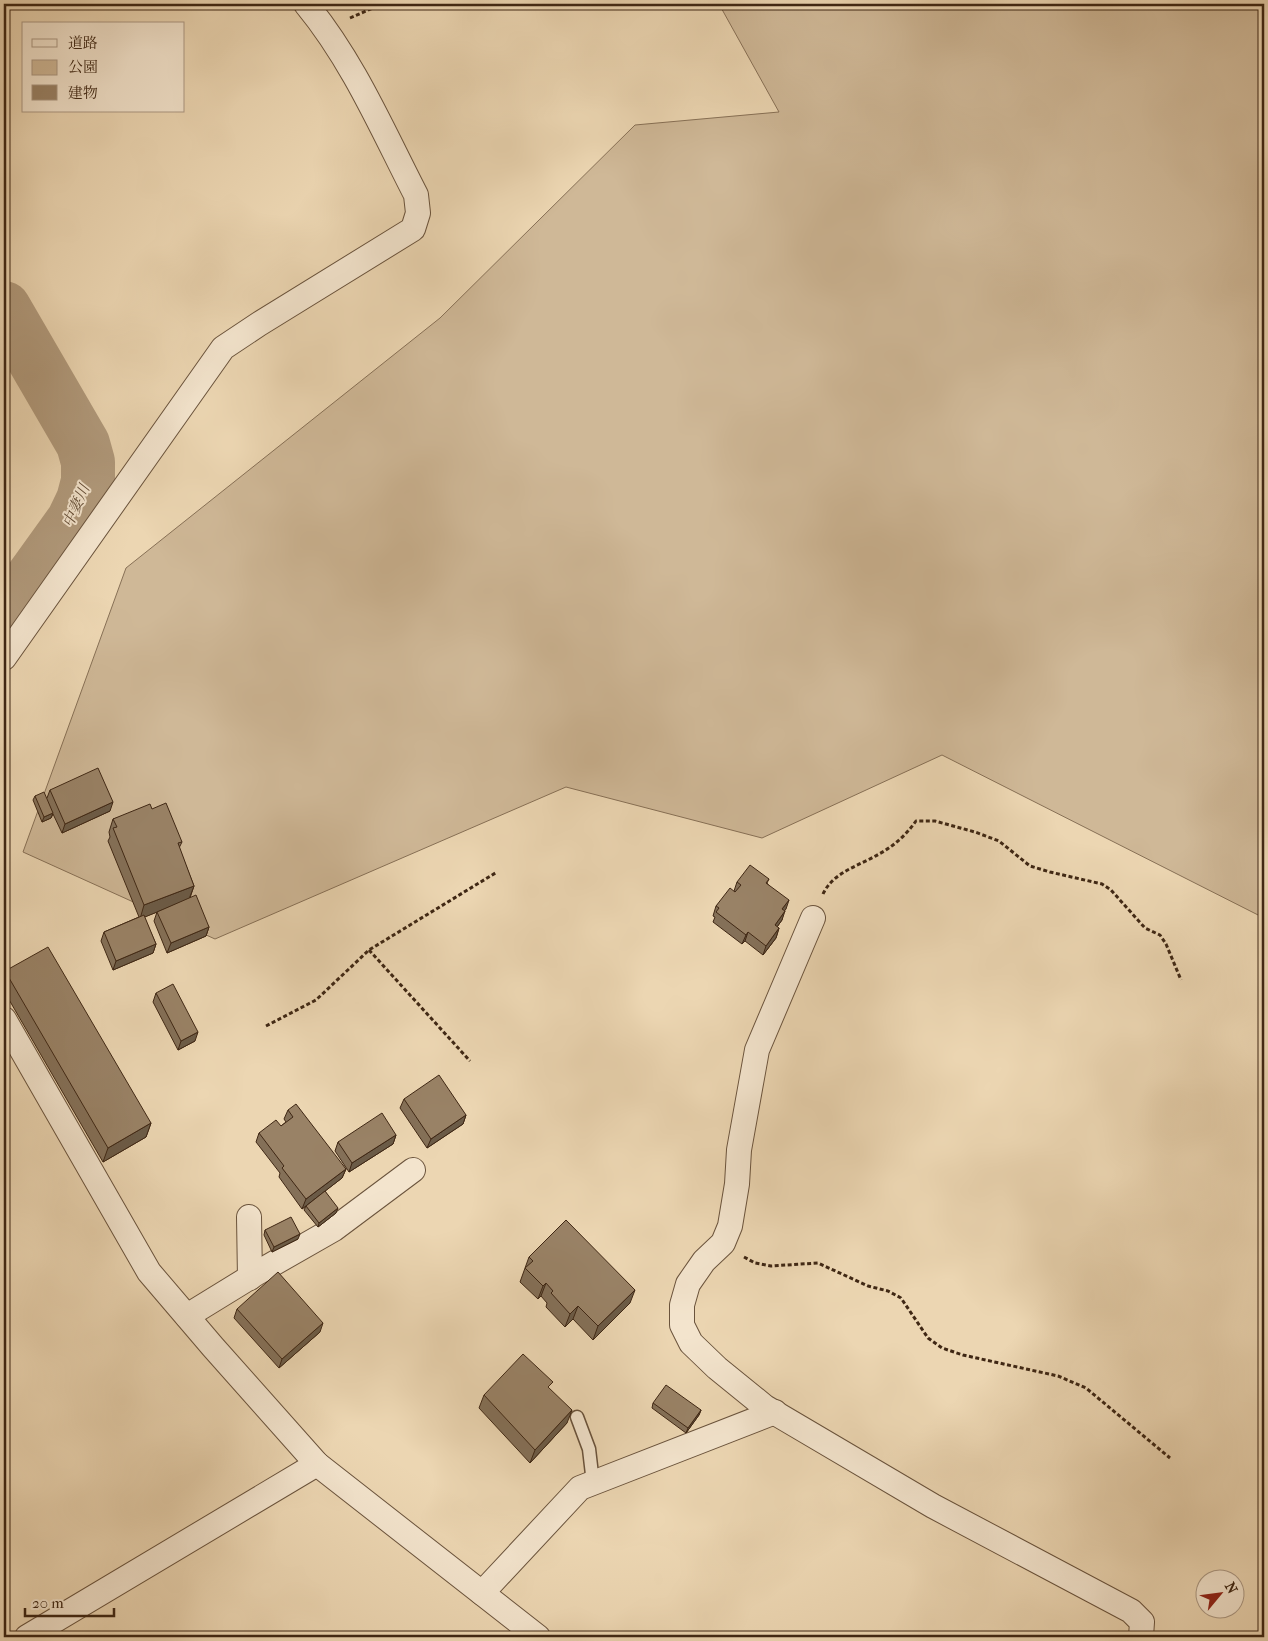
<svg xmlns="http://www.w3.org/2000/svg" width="1268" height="1641" font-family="'IM FELL French Canon','Noto Serif JP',serif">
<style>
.green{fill:#cfb897;stroke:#877056}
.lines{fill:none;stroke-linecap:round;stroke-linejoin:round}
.river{stroke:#b19a7c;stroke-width:54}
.service-casing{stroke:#6a533c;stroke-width:15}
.minor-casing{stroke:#6a533c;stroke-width:26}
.path{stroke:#3f2714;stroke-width:3;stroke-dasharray:4 2.5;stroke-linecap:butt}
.service{stroke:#f3e4cd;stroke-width:12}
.minor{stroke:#f3e4cd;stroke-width:24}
.wall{fill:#847058;stroke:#3f2714}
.shaded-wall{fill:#6b5b47;stroke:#3f2714}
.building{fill:#998266;stroke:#3f2714}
.labels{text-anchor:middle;stroke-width:4;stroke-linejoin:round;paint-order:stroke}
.water-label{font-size:15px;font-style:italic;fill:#614a33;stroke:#f3e4cd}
</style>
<rect width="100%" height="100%" fill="#ecd6b2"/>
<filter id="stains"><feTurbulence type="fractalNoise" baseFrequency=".004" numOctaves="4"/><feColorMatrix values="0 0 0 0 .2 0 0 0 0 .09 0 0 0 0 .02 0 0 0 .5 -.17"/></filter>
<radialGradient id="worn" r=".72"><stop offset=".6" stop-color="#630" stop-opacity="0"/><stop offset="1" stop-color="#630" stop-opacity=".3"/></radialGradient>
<path class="green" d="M719,4H1264V918L942,755L762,838L566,787L215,939L23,852L126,568L440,318L635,125L779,112Z"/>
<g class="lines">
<path class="river" d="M4,308L83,444L88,462V481L83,500L73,521L4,617"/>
<defs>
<path id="service" d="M577,1417L589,1449L593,1483"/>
<g id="minor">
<path d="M4,658L223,348L259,324L413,229L418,213L416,195C382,129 353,61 306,4"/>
<path d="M813,918L757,1050L739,1150L737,1184L730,1226L723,1243L704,1261L688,1284L682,1305V1325L691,1343L717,1368L765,1407L933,1506L1131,1611L1142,1622L1141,1637"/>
<path d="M4,1019L149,1272L213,1347L317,1464L538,1637"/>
<path d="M249,1217L250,1278"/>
<path d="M187,1316L257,1273L334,1229L413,1170"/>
<path d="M482,1593L580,1488L775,1412"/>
<path d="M27,1637L317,1464"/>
</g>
</defs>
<use href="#service" class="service-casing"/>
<use href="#minor" class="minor-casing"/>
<g class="path">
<path d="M350,18L382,4"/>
<path d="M823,894C833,872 859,866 879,854C894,846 906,835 916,821H935L975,832L999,841L1030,866L1050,872L1102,884L1111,890L1145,928L1160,935L1166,944L1181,980"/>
<path d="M369,950L470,1061"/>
<path d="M266,1026L316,1000L369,950L497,872"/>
<path d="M744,1257L755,1263L771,1266L818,1263L868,1286L888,1291L901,1298L928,1338L942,1348L963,1355L1058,1376L1086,1388L1170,1458"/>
</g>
<use href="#service" class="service"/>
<use href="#minor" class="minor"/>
</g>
<g class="wall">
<path d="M50,790L110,811L62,833L53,814L51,818L42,822L33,800L35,796L47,798Z"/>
<path d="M152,809L182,842L179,848L194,886L190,898L209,927L206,936L167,953L154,921L157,912L144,917L156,944L153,953L113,970L101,941L104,932L139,917L108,841L110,837L109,832L113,819Z"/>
<path d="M769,879L767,883L786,909L784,910L782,920L777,927L779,928L776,938L763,955L745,941L742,944L713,922L715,917L713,916L716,906L734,891L737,882Z"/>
<path d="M5,971L151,1123L146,1137L103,1162L4,991V975Z"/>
<path d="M156,993L195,1041L178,1050L153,1002Z"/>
<path d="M404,1099L466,1115L463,1124L427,1148L400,1108Z"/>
<path d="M288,1110L346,1169L342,1178L325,1191L336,1213L318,1227L304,1210L306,1206L302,1209L279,1177L280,1173L256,1142L259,1133L281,1126L286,1122L284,1119Z"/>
<path d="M396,1135L393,1144L349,1172L335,1151L338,1142Z"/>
<path d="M265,1230L298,1239L272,1252L264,1235Z"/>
<path d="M529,1257L630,1303L593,1340L573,1319L565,1327L546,1307L547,1303L541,1296L538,1299L520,1282Z"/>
<path d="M237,1309L320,1332L279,1368L234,1318Z"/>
<path d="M550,1389L567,1423L530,1463L479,1408L484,1395Z"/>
<path d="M653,1403L701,1410L699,1415L686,1433L652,1408Z"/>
</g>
<g class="shaded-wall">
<path d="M113,802L110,811L62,833L65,824Z"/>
<path d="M53,813L51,818L42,822L44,817Z"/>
<path d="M194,886L189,899L140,919L144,905Z"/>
<path d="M789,900L786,909L779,918L782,909Z"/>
<path d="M785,911L782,920L772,934L775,925Z"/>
<path d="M209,927L206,936L167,953L171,943Z"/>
<path d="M779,928L776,938L763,955L766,946Z"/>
<path d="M748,932L745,941L742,944L746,935Z"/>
<path d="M156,944L153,953L113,970L116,961Z"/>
<path d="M198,1032L195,1041L178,1050L181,1041Z"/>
<path d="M466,1115L463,1124L427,1148L431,1139Z"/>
<path d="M151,1123L146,1137L103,1162L108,1148Z"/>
<path d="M396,1135L393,1144L349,1172L352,1163Z"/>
<path d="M346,1169L342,1178L302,1209L306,1199Z"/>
<path d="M338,1208L336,1213L318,1227L319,1223Z"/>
<path d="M300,1234L298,1239L272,1252L274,1247Z"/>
<path d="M546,1283L541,1296L538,1299L543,1286Z"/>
<path d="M635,1290L630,1303L593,1340L598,1326Z"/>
<path d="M578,1306L573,1319L565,1327L570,1314Z"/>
<path d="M323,1323L320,1332L279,1368L282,1359Z"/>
<path d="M572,1410L567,1423L530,1463L535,1450Z"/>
<path d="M701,1410L699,1415L686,1433L688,1428Z"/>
</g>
<g class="building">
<path d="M98,768L113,802L65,824L50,790Z"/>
<path d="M44,792L53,813L44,817L35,796Z"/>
<path d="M166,803L182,842L178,843L194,886L144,905L113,828L117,827L113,819L150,804L152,809Z"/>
<path d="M750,865L769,879L766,883L789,900L782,909L785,911L775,925L779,928L766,946L748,932L746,935L716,912L719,908L716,906L730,888L735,892L741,885L737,882Z"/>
<path d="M196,895L209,927L171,943L157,912Z"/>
<path d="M144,915L156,944L116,961L104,932Z"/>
<path d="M48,947L151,1123L108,1148L5,971Z"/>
<path d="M173,984L198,1032L181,1041L156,993Z"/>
<path d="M439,1075L466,1115L431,1139L404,1099Z"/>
<path d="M296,1104L346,1169L306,1199L282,1168L284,1166L259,1133L276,1120L281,1126L293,1117L288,1110Z"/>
<path d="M382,1113L396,1135L352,1163L338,1142Z"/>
<path d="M325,1191L338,1208L319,1223L306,1206Z"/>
<path d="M291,1217L300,1234L274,1247L265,1230Z"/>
<path d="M566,1220L635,1290L598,1326L578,1306L570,1314L551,1293L553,1291L546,1283L543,1286L525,1268L533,1261L529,1257Z"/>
<path d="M278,1272L323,1323L282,1359L237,1309Z"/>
<path d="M523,1354L553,1382L548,1387L572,1410L535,1450L484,1395Z"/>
<path d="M666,1385L701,1410L688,1428L653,1403Z"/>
</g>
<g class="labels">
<g class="water-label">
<text transform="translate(76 506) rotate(-66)" y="5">中妻川</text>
</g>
</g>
<rect width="1268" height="1641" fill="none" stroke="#ecd6b2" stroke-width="20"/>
<rect x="5" y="5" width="1258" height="1631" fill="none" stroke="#3f2714" stroke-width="2.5"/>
<rect x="10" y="10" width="1248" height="1621" fill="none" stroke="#3f2714"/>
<rect x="22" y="22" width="162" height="90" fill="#f3e4cd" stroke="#ab9883"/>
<rect x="32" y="39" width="25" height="8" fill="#f3e4cd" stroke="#ab9883"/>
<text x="68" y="48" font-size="15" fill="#3f2714">道路</text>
<rect x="32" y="60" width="25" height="15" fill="#cfb897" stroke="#ab9883"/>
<text x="68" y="72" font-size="15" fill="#3f2714">公園</text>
<rect x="32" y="85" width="25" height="15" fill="#998266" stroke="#ab9883"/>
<text x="68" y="98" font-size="15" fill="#3f2714">建物</text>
<g transform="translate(1220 1594) rotate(61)"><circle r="24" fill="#f3e4cd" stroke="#ab9883"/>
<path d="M0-4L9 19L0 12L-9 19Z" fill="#8f2418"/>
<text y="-8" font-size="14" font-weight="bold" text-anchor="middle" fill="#3f2714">N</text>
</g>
<path d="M25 1608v8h89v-8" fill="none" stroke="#3f2714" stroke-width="2.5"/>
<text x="32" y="1608" font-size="15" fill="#3f2714" stroke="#f3e4cd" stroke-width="4" paint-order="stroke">20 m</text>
<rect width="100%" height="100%" filter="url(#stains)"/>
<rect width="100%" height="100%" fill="url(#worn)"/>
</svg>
